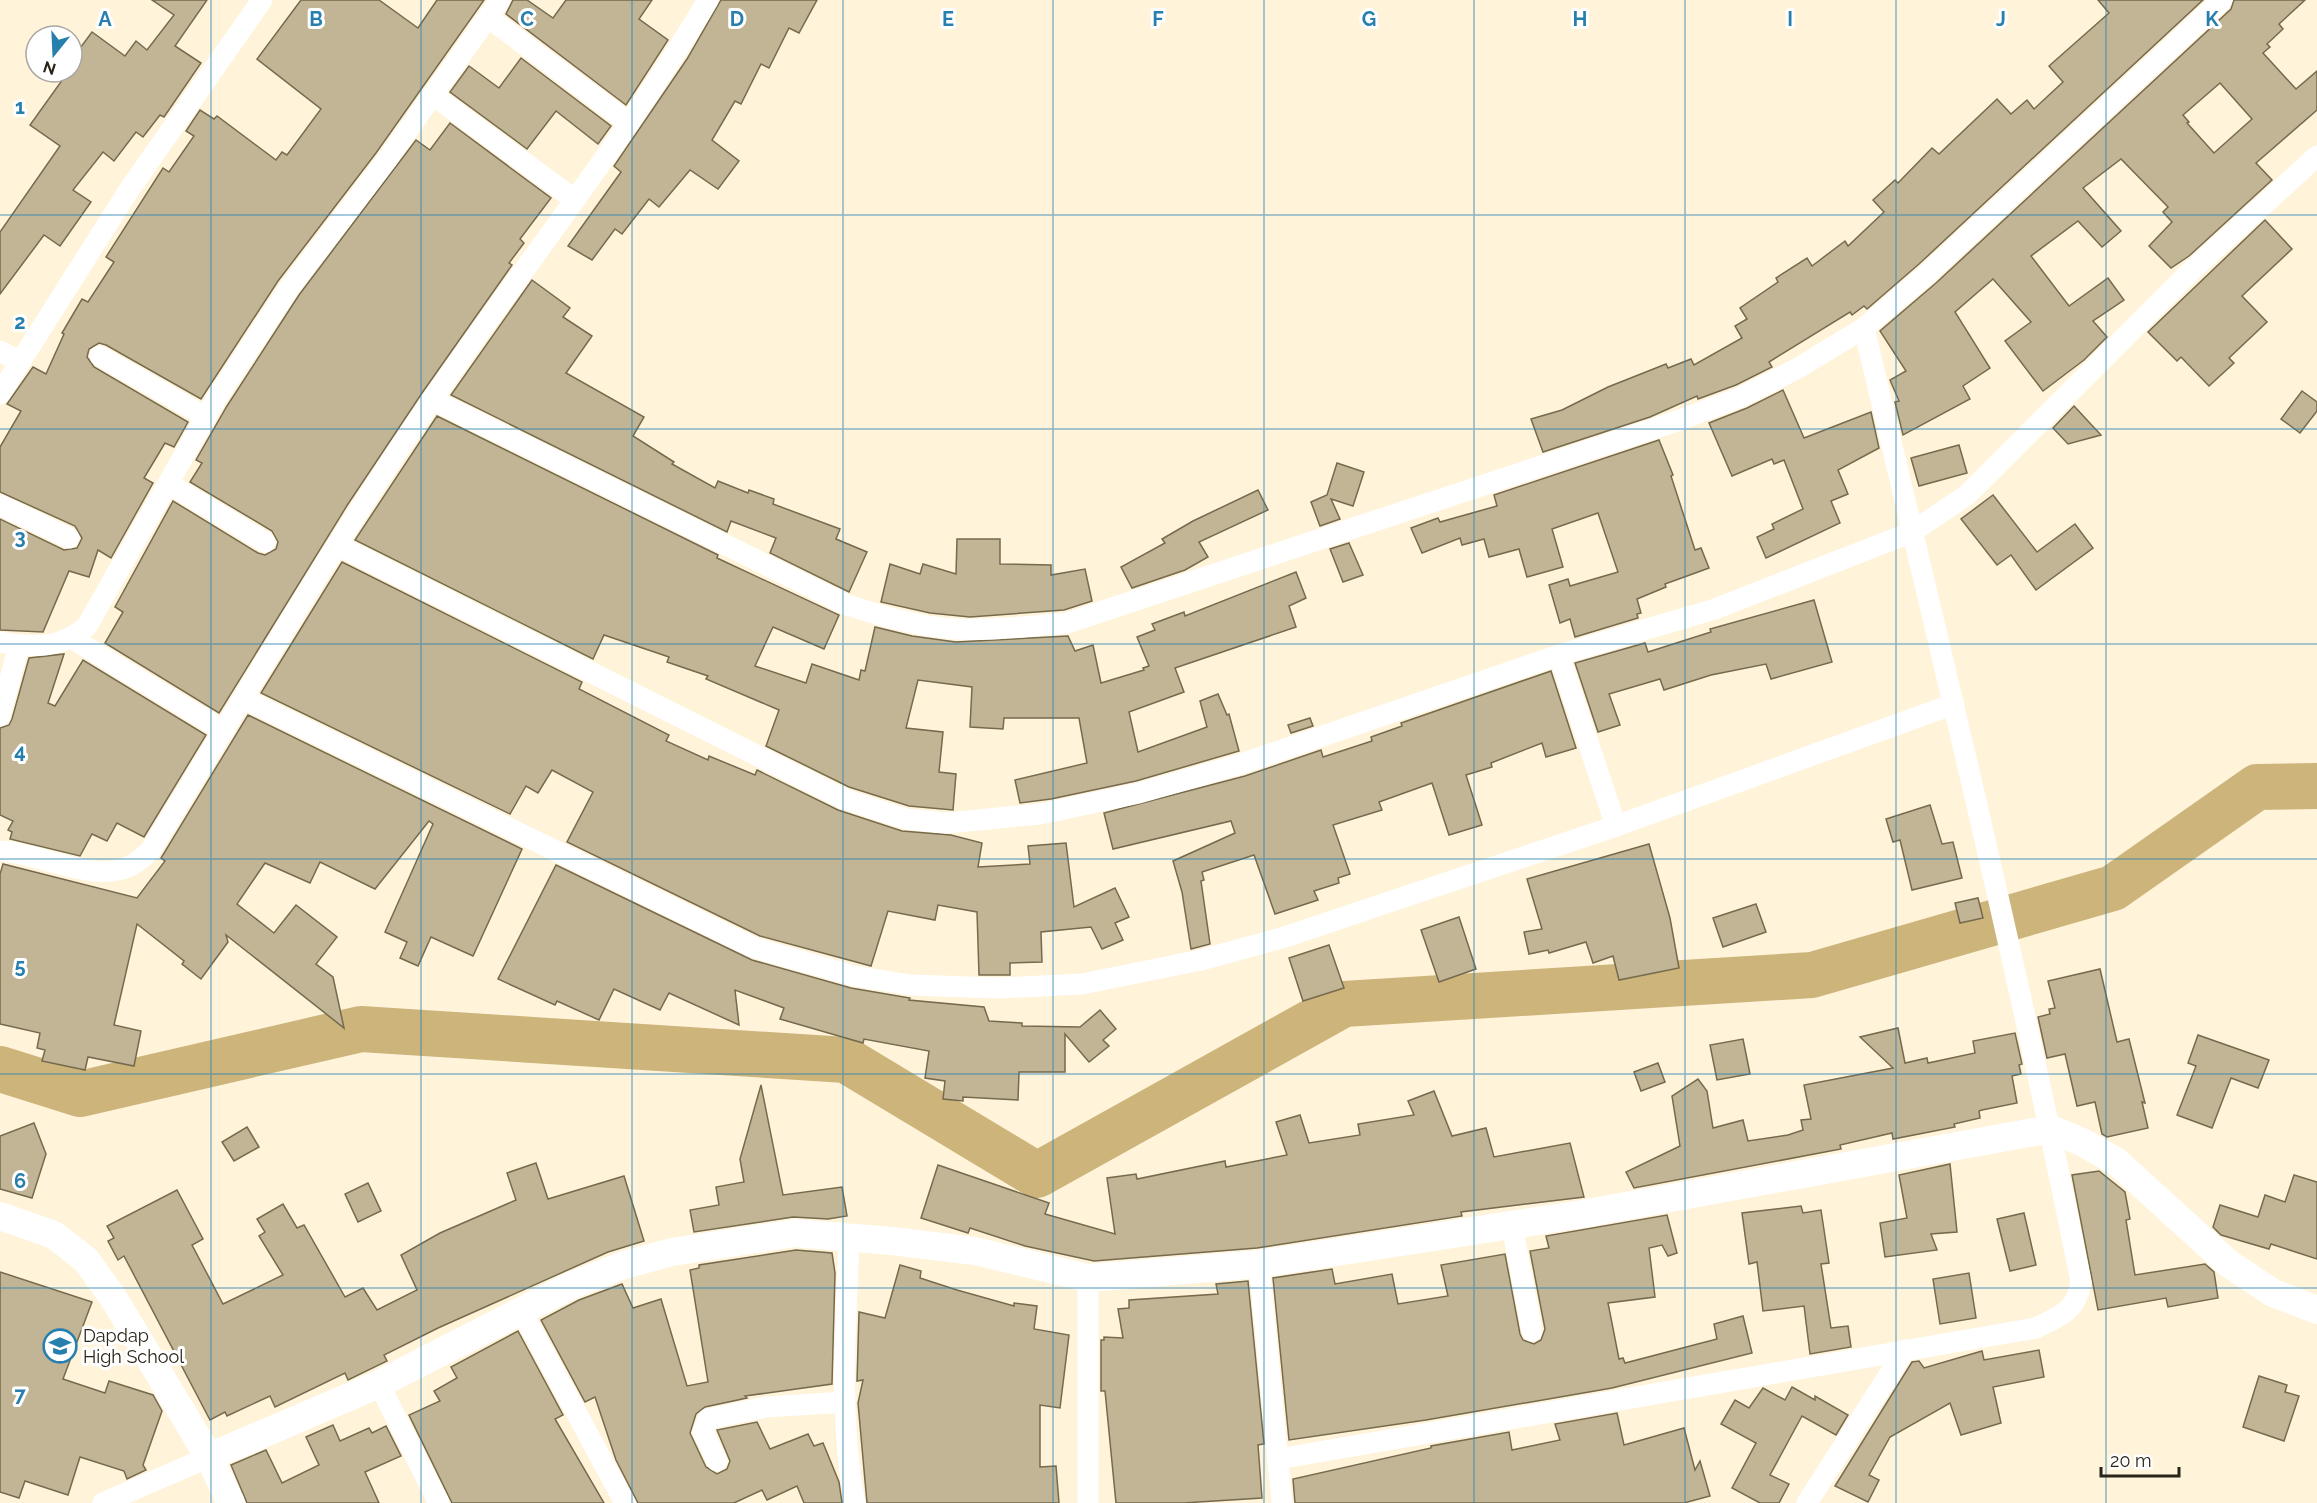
<svg xmlns="http://www.w3.org/2000/svg" width="2317" height="1503" font-family="Raleway,sans-serif">
<style>
.lines{fill:none;stroke-linecap:round;stroke-linejoin:round}
.river{stroke:#cdb47b;stroke-width:46}
.building{fill:#c2b596;stroke:#766a4d;stroke-width:1.5;fill-rule:evenodd}
.street{stroke:#fff;stroke-width:21}
.secondary{stroke:#fff;stroke-width:28}
.grid{fill:none;stroke:#277fae;stroke-width:1.5;stroke-opacity:0.55}
.labels{text-anchor:middle;stroke-width:6;stroke-linejoin:round;paint-order:stroke}
.poi-label{font-size:18px;fill:#292418;stroke:#fff;text-anchor:start}
.grid-label{font-size:20px;text-anchor:middle;font-weight:bold;fill:#277fae;stroke:#fff;stroke-width:6;stroke-linejoin:round;paint-order:stroke}
</style>
<rect width="100%" height="100%" fill="#fff3da"/>
<g class="lines">
<path class="river" d="M0,1069L80,1094L361,1029L846,1060L1037,1175L1344,1004L1812,975L2113,888L2257,787L2317,786"/>
</g>
<g class="building">
<path d="M152,0H207L175,46L201,63L164,117L160,115L143,137L136,132L114,161L103,152L73,190L91,202L60,246L44,235L0,294V232L60,146L30,125L68,72H72V59L92,32L125,56L136,41L147,50L174,15Z"/>
<path d="M301,0H379L418,28L437,0H484L376,153L278,281L201,399L106,345L99,343L89,349L87,357L94,367L188,422L174,447L165,443L144,478L153,483L111,558L98,550L89,577L69,571L43,632L0,630V519L64,550L77,548L82,538L75,526L0,492V447L21,411L7,404L33,367L46,374L64,334L62,333L82,299L88,302L114,262L106,257L163,168L169,172L194,136L186,131L200,110L214,119L217,116L276,160L282,152L287,155L321,109L257,59Z"/>
<path d="M513,0H527L553,18L566,0H652L639,19L668,40L626,105L506,14Z"/>
<path d="M721,0H817L799,33L789,28L769,68L761,64L741,104L735,101L712,140L739,161L718,189L690,170L659,207L649,199L622,234L615,229L592,260L568,246L621,172L614,166L687,59Z"/>
<path d="M2098,0H2203L1919,264L1867,309L1864,306L1852,315L1850,312L1769,362L1772,367L1736,385L1698,399L1697,396L1650,417L1543,452L1531,419L1562,410L1608,387L1666,364L1668,368L1691,359L1694,365L1742,338L1735,326L1747,319L1740,308L1778,282L1776,278L1807,258L1812,266L1845,241L1848,246L1884,212L1873,200L1895,180L1898,183L1932,148L1939,154L1997,99L2011,114L2027,100L2034,109L2063,82L2049,66L2109,13Z"/>
<path d="M2234,0H2305L2279,24L2283,29L2267,44L2270,47L2263,53L2296,89L2317,71V110L2256,163L2272,180L2189,256L2171,268L2149,246L2172,222L2163,212L2168,207L2121,159L2083,188L2121,231L2102,247L2078,221L2031,256L2069,306L2108,278L2124,300L2093,321L2107,337L2084,360L2043,391L2005,341L2031,322L1993,279L1955,312L1990,368L1963,386L1970,399L1903,435L1895,402L1899,401L1890,380L1906,371L1880,331L1936,283L2231,9ZM2220,83L2252,119L2214,153L2187,123L2189,122L2183,115Z"/>
<path d="M521,58L611,126L598,144L556,111L527,149L450,92L469,66L499,88Z"/>
<path d="M450,123L551,198L520,239L524,243L509,263L512,265L422,393L348,504L219,713L105,643L123,612L115,607L173,501L258,553L265,555L276,549L278,542L272,531L190,482L202,463L196,460L227,406L299,295L416,140L430,150Z"/>
<path d="M2265,220L2292,249L2242,296L2267,322L2229,358L2234,363L2209,386L2181,357L2177,361L2148,332Z"/>
<path d="M532,280L570,308L563,317L592,336L566,373L644,417L633,436L674,462L672,464L715,488L718,481L748,493L749,490L774,499L773,504L840,529L836,539L867,552L849,592L770,553L776,538L731,521L727,532L451,395Z"/>
<path d="M1783,390L1804,438L1871,412L1879,448L1838,470L1848,494L1831,501L1840,523L1766,558L1757,537L1774,529L1772,524L1803,509L1784,460L1774,464L1772,459L1732,476L1709,423L1747,408Z"/>
<path d="M2302,391L2317,402V411L2300,433L2281,419Z"/>
<path d="M2074,406L2101,435L2068,444L2053,428Z"/>
<path d="M437,416L718,555L717,558L839,615L824,649L773,627L755,666L806,683L812,664L859,680L861,670L865,671L875,627L912,636L956,642L1068,636L1075,651L1093,645L1101,683L1144,670L1143,668L1149,666L1137,637L1155,630L1152,624L1184,612L1185,616L1296,572L1306,598L1289,606L1296,627L1175,668L1184,692L1129,712L1138,752L1207,727L1200,701L1218,694L1227,715L1229,714L1239,751L1136,781L1051,799L1020,803L1015,780L1087,763L1079,718H1004L1003,729L970,727L972,687L918,680L906,728L943,732L939,772L956,774L953,810L909,806L849,787L766,746L779,710L706,679L708,676L667,662L669,657L604,635L593,659L355,540Z"/>
<path d="M1659,440L1673,475L1671,476L1695,550L1701,548L1709,568L1665,584L1666,587L1637,599L1641,613L1637,614L1638,618L1575,637L1570,619L1560,623L1549,585L1568,579L1570,586L1618,572L1598,513L1552,529L1563,567L1527,577L1519,549L1489,557L1484,539L1462,545L1460,538L1422,553L1411,528L1438,518L1440,522L1497,506L1494,495Z"/>
<path d="M1959,445L1967,473L1919,486L1911,458Z"/>
<path d="M1337,463L1364,472L1353,506L1331,499L1340,519L1320,526L1311,502L1327,495Z"/>
<path d="M1258,490L1268,510L1199,542L1208,557L1185,570L1132,588L1121,567L1165,543L1162,539L1193,521Z"/>
<path d="M1993,495L2037,552L2075,524L2093,548L2036,590L2011,555L1997,565L1961,519Z"/>
<path d="M957,539H1000V564L1051,565V575L1085,569L1092,601L1064,610L970,617L930,613L881,602L890,564L920,574L923,564L956,574Z"/>
<path d="M1349,543L1363,575L1343,582L1330,549Z"/>
<path d="M342,562L582,682L579,689L669,735L666,741L708,760L709,756L755,775L757,770L838,810L902,831L951,835L982,843L978,867L1030,864L1028,846L1066,843L1074,907L1115,888L1129,917L1115,923L1123,940L1102,949L1091,927L1041,932L1042,962L1010,963V975H979L977,912L938,905L935,920L888,911L871,966L760,936L567,842L593,792L552,770L538,793L526,786L510,814L261,693Z"/>
<path d="M1814,600L1832,662L1771,679L1766,664L1711,675L1664,690L1660,679L1609,694L1620,725L1598,732L1575,663L1645,643L1648,652L1711,632L1710,629Z"/>
<path d="M64,654L48,703L55,706L83,660L206,735L144,837L117,823L107,841L92,834L80,856L10,839L12,832L8,830L13,821L0,815V728L9,725L12,719L29,658Z"/>
<path d="M1551,671L1576,748L1546,757L1542,743L1491,763L1492,767L1466,775L1482,825L1449,835L1432,783L1379,802L1382,810L1333,825L1350,874L1338,878L1339,883L1314,891L1318,900L1275,914L1254,855L1202,872L1204,880L1201,881L1210,944L1191,949L1182,892L1173,861L1235,833L1231,821L1113,849L1104,813L1245,776L1321,750L1323,757L1372,741L1371,737L1402,726L1401,723Z"/>
<path d="M248,715L522,849L473,956L431,937L418,966L400,958L407,942L385,932L433,824L429,821L375,889L320,862L310,883L265,863L237,904L274,933L296,905L337,937L316,964L333,977L344,1028L226,935L228,942L201,979L182,964L184,961L137,924L114,1025L141,1031L134,1066L88,1057L85,1070L42,1061L45,1050L37,1048L40,1033L0,1024V874L3,864L137,898L165,861L161,858Z"/>
<path d="M1310,718L1313,726L1291,733L1288,725Z"/>
<path d="M1930,805L1942,844L1953,842L1962,878L1912,890L1900,840L1893,842L1886,819Z"/>
<path d="M1649,844L1670,918L1679,968L1619,980L1613,956L1593,963L1586,942L1549,953L1548,950L1529,954L1524,932L1542,929L1527,879Z"/>
<path d="M556,865L752,960L851,988L910,998L909,1000L984,1007L989,1021L1022,1023V1026L1080,1027L1100,1010L1116,1029L1103,1040L1109,1046L1089,1062L1065,1034V1072H1019L1018,1100L963,1097V1101L943,1099L945,1081L925,1078L929,1051L864,1039L863,1043L780,1019L784,1008L735,990L739,1025L669,993L660,1010L614,989L599,1020L557,1001L555,1005L498,979Z"/>
<path d="M1978,898L1983,918L1960,923L1955,903Z"/>
<path d="M1756,904L1766,932L1723,947L1713,918Z"/>
<path d="M1459,917L1476,969L1439,982L1421,930Z"/>
<path d="M1329,945L1344,988L1303,1001L1289,958Z"/>
<path d="M2100,969L2117,1042L2129,1039L2145,1103L2142,1102L2148,1128L2107,1137L2102,1134L2095,1102L2077,1106L2065,1054L2047,1058L2038,1017L2050,1014L2049,1009L2055,1008L2048,981Z"/>
<path d="M1898,1028L1905,1063L1927,1058L1928,1063L1975,1053L1973,1041L2015,1033L2022,1064L2019,1065L2021,1074L2012,1076L2017,1103L1982,1110L1979,1111L1980,1118L1954,1124L1955,1127L1893,1139L1892,1133L1840,1145L1841,1149L1634,1188L1626,1172L1680,1146L1672,1096L1698,1079L1707,1091L1713,1128L1743,1120L1748,1141L1788,1135L1803,1130L1801,1120L1811,1119L1804,1085L1893,1068L1860,1037Z"/>
<path d="M2198,1035L2269,1060L2258,1088L2231,1078L2212,1128L2177,1115L2196,1066L2188,1063Z"/>
<path d="M1743,1039L1750,1074L1717,1080L1710,1045Z"/>
<path d="M1658,1063L1665,1082L1641,1091L1634,1072Z"/>
<path d="M761,1085L783,1195L842,1187L847,1216L828,1219L793,1217L694,1232L690,1210L719,1205L716,1187L744,1182L740,1159Z"/>
<path d="M1434,1091L1452,1136L1486,1128L1494,1157L1570,1143L1584,1197L1461,1212L1462,1216L1257,1248L1094,1261L1025,1246L970,1228L968,1233L921,1218L938,1165L1049,1203L1045,1214L1115,1234L1107,1178L1136,1174L1137,1179L1225,1161L1226,1167L1287,1155L1276,1122L1300,1115L1309,1143L1360,1135L1358,1124L1414,1115L1408,1101Z"/>
<path d="M34,1123L46,1154L32,1198L0,1189V1136Z"/>
<path d="M247,1127L259,1147L234,1161L222,1142Z"/>
<path d="M536,1163L548,1199L624,1176L644,1241L608,1252L438,1328L384,1355L387,1361L348,1380L345,1373L275,1407L270,1396L227,1416L225,1412L210,1420L124,1256L118,1260L108,1241L114,1238L107,1226L177,1190L203,1239L192,1245L223,1304L283,1275L259,1236L265,1232L257,1219L283,1204L297,1228L304,1225L345,1297L363,1288L377,1310L417,1290L401,1255L440,1233L516,1200L507,1173Z"/>
<path d="M1950,1164L1957,1232L1931,1234L1937,1250L1885,1257L1880,1223L1907,1218L1899,1175Z"/>
<path d="M2099,1171L2125,1192L2130,1219L2126,1220L2135,1275L2205,1264L2214,1272L2218,1298L2168,1307L2166,1298L2098,1310L2072,1175Z"/>
<path d="M2294,1175L2317,1182V1259L2271,1244L2269,1249L2221,1235L2213,1227L2220,1205L2258,1217L2265,1195L2285,1202Z"/>
<path d="M368,1183L381,1211L358,1222L345,1194Z"/>
<path d="M1801,1206L1803,1213L1821,1210L1829,1263L1821,1264L1831,1328L1848,1326L1851,1347L1810,1354L1804,1306L1763,1311L1757,1262L1749,1264L1742,1213Z"/>
<path d="M2024,1213L2036,1265L2010,1271L1997,1219Z"/>
<path d="M1667,1215L1677,1253L1668,1256L1662,1245L1649,1248L1655,1297L1608,1303L1619,1359L1623,1358L1625,1363L1717,1339L1714,1324L1743,1316L1752,1353L1612,1388L1426,1420L1289,1440L1273,1278L1332,1269L1335,1284L1392,1274L1398,1304L1448,1296L1441,1265L1505,1254L1520,1334L1523,1340L1534,1344L1541,1340L1545,1329L1530,1251L1549,1248L1546,1236Z"/>
<path d="M796,1250L832,1253L835,1273L832,1384L745,1396L747,1398L705,1407L696,1414L690,1433L706,1467L717,1474L727,1469L730,1461L717,1430L757,1422L770,1449L808,1434L814,1446L823,1443L839,1482L842,1503H804L797,1486L767,1500L762,1490L734,1503H638L616,1460L595,1397L585,1402L541,1320L579,1300L622,1284L633,1308L661,1299L687,1386L708,1382L690,1270L699,1268V1265Z"/>
<path d="M900,1265L921,1271L920,1278L957,1290L1014,1306V1303L1037,1306L1034,1329L1069,1335L1060,1408L1040,1405V1467L1056,1466L1059,1503H867L858,1403L863,1380L857,1381L859,1312L885,1318Z"/>
<path d="M0,1272L92,1302L63,1379L105,1393L109,1381L153,1395L162,1411L143,1465L146,1470L127,1479L124,1471L80,1457L68,1495L25,1481L19,1498L0,1492Z"/>
<path d="M1969,1273L1976,1318L1940,1324L1933,1279Z"/>
<path d="M1248,1281L1264,1444L1258,1445L1262,1498L1183,1503H1116L1105,1391H1101V1340H1104V1337L1123,1338L1118,1309L1129,1308V1300L1218,1294L1216,1284Z"/>
<path d="M518,1331L563,1415L555,1419L604,1503H452L409,1415L440,1401L434,1391L457,1378L451,1367Z"/>
<path d="M2039,1350L2044,1377L1993,1387L2001,1423L1961,1435L1950,1403L1890,1437L1869,1475L1879,1480L1868,1502L1835,1486L1912,1362L1919,1361L1924,1368L1982,1351L1984,1360Z"/>
<path d="M2259,1376L2287,1385L2285,1392L2299,1396L2284,1441L2243,1427Z"/>
<path d="M1792,1387L1815,1400V1396L1848,1415L1836,1435L1802,1416L1770,1475L1789,1484L1779,1503H1760L1732,1488L1756,1443L1721,1424L1735,1400L1749,1408L1763,1388L1785,1400Z"/>
<path d="M1617,1413L1624,1445L1684,1428L1695,1470L1700,1461L1710,1496L1684,1503H1295L1293,1479L1431,1448V1446L1509,1432L1512,1450L1560,1440L1555,1424Z"/>
<path d="M333,1425L340,1441L369,1428L372,1433L386,1426L401,1456L365,1472L379,1503H247L231,1465L266,1450L282,1483L319,1465L306,1437Z"/>
</g>
<g class="lines">
<g class="street">
<path d="M488,17L629,123"/>
<path d="M433,95L575,200"/>
<path d="M0,351L20,362"/>
<path d="M100,356L206,417"/>
<path d="M0,394L129,190L262,0"/>
<path d="M433,400L847,605C882,616 919,627 956,629C993,631 1030,626 1067,623L1680,420L1741,397L1798,368L1864,328L1927,274L2222,0"/>
<path d="M169,484L265,542"/>
<path d="M0,505L69,538"/>
<path d="M337,545L844,799L906,819L946,823L1040,814L1139,793L1241,764L1559,655L1715,609L1912,532L1967,495L2191,271L2317,156"/>
<path d="M73,639L224,731"/>
<path d="M0,642C33,648 61,649 87,626L216,399L289,288L386,161L500,0"/>
<path d="M1559,655L1616,826"/>
<path d="M244,699L755,948L854,976L910,985L998,988L1082,984L1201,960L1285,937L1616,826L1954,704"/>
<path d="M0,716L19,645"/>
<path d="M0,851C39,852 95,885 132,865C138,862 144,856 150,851C243,700 332,546 432,400C524,266 625,139 708,0"/>
<path d="M1512,1225L1532,1331"/>
<path d="M849,1237C846,1326 838,1415 855,1503"/>
<path d="M1259,1264L1282,1503"/>
<path d="M521,1310L625,1503"/>
<path d="M379,1384L439,1503"/>
<path d="M1278,1459L2036,1328C2061,1315 2076,1312 2081,1282C2017,962 1939,645 1864,328"/>
<path d="M717,1461L703,1432L708,1419L766,1407L845,1402"/>
<path d="M103,1503L209,1457"/>
<path d="M1088,1503V1278"/>
<path d="M1807,1503L1905,1350"/>
</g>
<g class="secondary">
<path d="M0,1216L54,1235L86,1260L114,1299L209,1457L231,1503"/>
<path d="M209,1457L379,1384L572,1285L624,1265L672,1252L795,1233L892,1241L975,1251L1088,1278L1259,1264L1582,1214L2051,1129L2084,1143L2117,1162L2228,1263L2273,1293L2317,1310"/>
</g>
</g>
<path class="grid" d="M211,0V1503M421,0V1503M632,0V1503M843,0V1503M1053,0V1503M1264,0V1503M1474,0V1503M1685,0V1503M1896,0V1503M2106,0V1503M0,215H2317M0,429H2317M0,644H2317M0,859H2317M0,1074H2317M0,1288H2317"/>
<defs>
<symbol id="school-ring" viewBox="-11 -11 22 22"><circle r="9.5" fill="#fff" stroke="#277fae" stroke-width="1.5"/><path d="M0-5L7-2L0 1L-7-2ZM-4 1L0 2.5L4 1V4Q0 6-4 4Z" fill="#277fae"/></symbol>
</defs>
<g fill-rule="evenodd">
<use href="#school-ring" x="41" y="1327" width="38" height="38"/>
</g>
<g class="labels">
<g class="poi-label">
<text x="83" y="1342">Dapdap<tspan x="83" dy="21">High School</tspan></text>
</g>
</g>
<g class="grid-label">
<text x="105" y="26">A</text>
<text x="316" y="26">B</text>
<text x="527" y="26">C</text>
<text x="737" y="26">D</text>
<text x="948" y="26">E</text>
<text x="1158" y="26">F</text>
<text x="1369" y="26">G</text>
<text x="1580" y="26">H</text>
<text x="1790" y="26">I</text>
<text x="2001" y="26">J</text>
<text x="2212" y="26">K</text>
<text x="20" y="114">1</text>
<text x="20" y="329">2</text>
<text x="20" y="544">3</text>
<text x="20" y="758">4</text>
<text x="20" y="973">5</text>
<text x="20" y="1188">6</text>
<text x="20" y="1402">7</text>
</g>
<g transform="translate(54 54) rotate(198)"><circle r="28" fill="#ffffff" stroke="#a9a7a3" stroke-width="1.5"/>
<path d="M0-4.5L10 22L0 15L-10 22Z" fill="#277fae"/>
<text y="-9" font-size="16" font-weight="bold" text-anchor="middle" fill="#292418">N</text>
</g>
<path d="M2101 1467v9h78v-9" fill="none" stroke="#292418" stroke-width="3"/>
<text x="2110" y="1467" font-size="18" fill="#292418" stroke="#ffffff" stroke-width="4.5" paint-order="stroke">20 m</text>
</svg>
